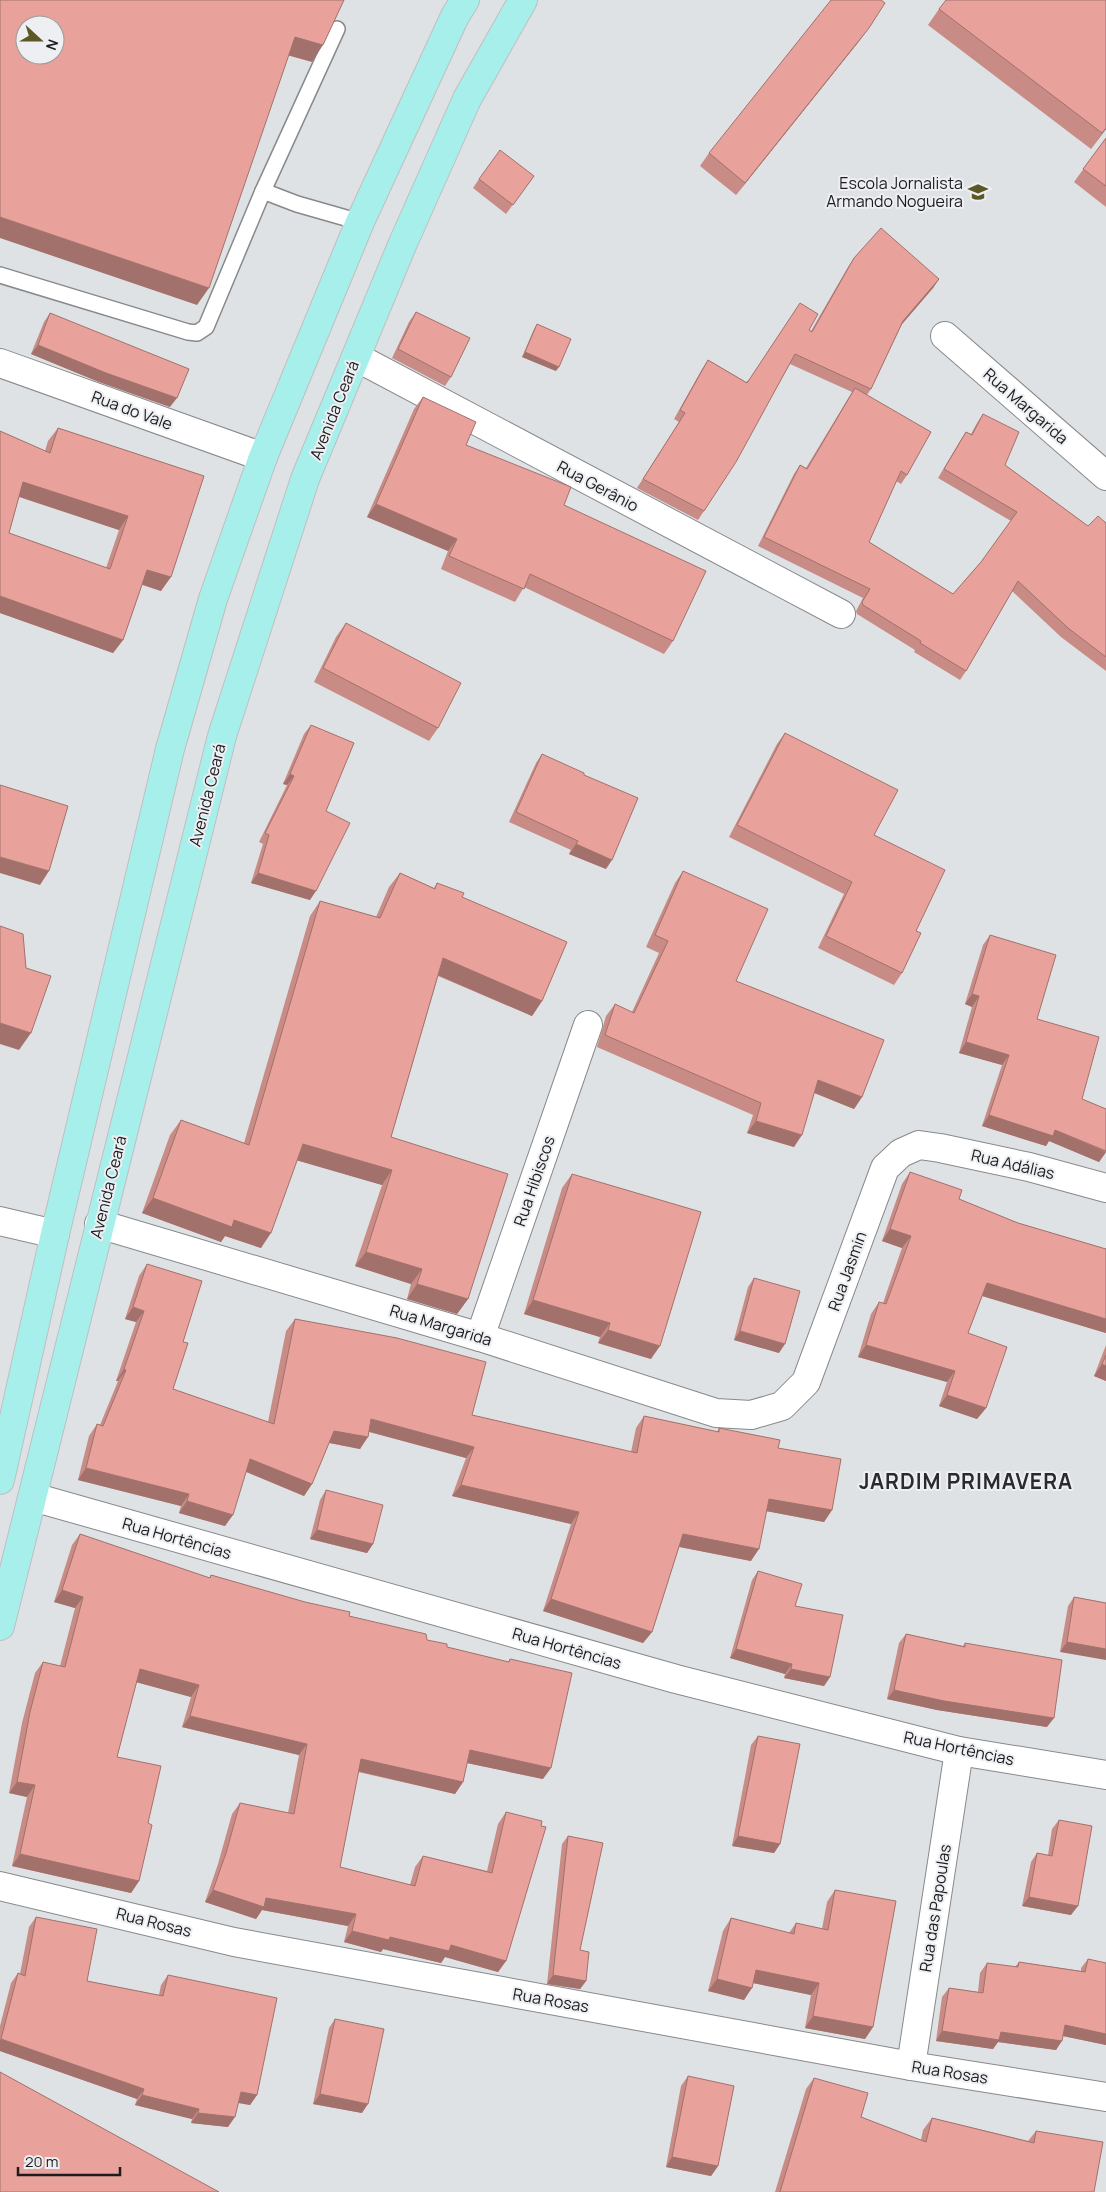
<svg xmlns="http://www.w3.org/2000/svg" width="1106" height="2192" font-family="Manrope,sans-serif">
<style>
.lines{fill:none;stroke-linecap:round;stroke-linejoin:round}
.service-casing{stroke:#87898c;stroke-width:18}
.minor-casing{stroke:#87898c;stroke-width:30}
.primary-casing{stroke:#bfbfc0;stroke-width:30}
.service{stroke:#fff;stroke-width:15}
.minor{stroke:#fff;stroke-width:28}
.primary{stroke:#a7efeb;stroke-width:28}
.wall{fill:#c88b85;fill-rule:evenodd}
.shaded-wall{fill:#a2716c}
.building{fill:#e8a29b;stroke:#a2716c;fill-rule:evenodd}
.labels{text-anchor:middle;stroke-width:4;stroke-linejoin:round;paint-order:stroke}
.poi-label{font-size:16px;fill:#1c1c1e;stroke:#edeff2;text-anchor:end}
.street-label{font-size:16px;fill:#1c1c1e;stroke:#edeff2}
.district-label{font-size:21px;font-weight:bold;letter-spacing:1px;fill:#292b2d;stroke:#edeff2}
</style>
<rect width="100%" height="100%" fill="#dfe2e5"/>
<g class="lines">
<defs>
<g id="service">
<path d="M263,191L337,29"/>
<path d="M0,275L188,332L197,333L206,327L263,191L297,204L360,222"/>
</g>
<g id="minor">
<path d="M945,336L1106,476"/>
<path d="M356,357L841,614"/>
<path d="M0,363L263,457"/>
<path d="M0,1221L55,1234"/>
<path d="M99,1224L480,1337L716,1413L751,1415L782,1406L806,1382L885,1168L901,1153L919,1145L940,1148L1029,1167L1106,1188"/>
<path d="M480,1337L588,1025"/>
<path d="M33,1497L676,1679L959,1751L1106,1775"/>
<path d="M0,1886L234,1942L911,2066L1106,2097"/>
<path d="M911,2066L959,1751"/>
</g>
<g id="primary">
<path d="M0,1480L55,1234L170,749L213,599L263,457L360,222L455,16L465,0"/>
<path d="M0,1626L222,736L305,479L403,243L467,99L523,0"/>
</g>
</defs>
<use href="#service" class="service-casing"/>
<use href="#minor" class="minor-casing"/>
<use href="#primary" class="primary-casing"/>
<use href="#service" class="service"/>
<use href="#minor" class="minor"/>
<use href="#primary" class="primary"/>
</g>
<g class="wall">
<path d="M1106,0V129L1091,149L928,25L939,9Z"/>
<path d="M860,40L736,195L700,166L709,153Z"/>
<path d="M1106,138V207L1074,182Z"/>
<path d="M534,176L506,214L473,188L479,179Z"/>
<path d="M854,258L939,279L933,288L902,324L871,389L867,395L907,475L901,484L896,481L869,542L953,594L981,562L1011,521L938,478L960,441L966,432L971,434L977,423L983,414L1005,465L1088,526L1106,523V671L1061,637L1012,591L966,671L960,680L914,652L915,650L857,614L856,611L863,598L758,546L794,474L800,465L806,468L852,392L790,364L704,511L698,520L637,488L679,422L674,419L702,369L708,360L746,382L809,330L811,331L848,267Z"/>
<path d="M416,312L451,377L445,386L392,358L409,322Z"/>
<path d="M50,313L170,407L99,382L31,354L44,322Z"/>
<path d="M537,324L556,371L522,357L534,329Z"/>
<path d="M423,397L466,445L564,505L673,641L664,654L524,587L515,602L441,569L448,551L367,517L414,409Z"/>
<path d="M58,428L204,476L161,591L142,585L123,640L113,653L0,613V431L45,451L48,441ZM19,497L119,530L106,568L9,533Z"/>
<path d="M346,623L438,728L429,741L314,682L336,637Z"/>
<path d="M311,725L326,811L310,900L251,883L263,844L259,842L287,785L283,784L304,734Z"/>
<path d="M785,733L874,835L916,931L902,973L894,985L818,948L844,894L729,837L777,744Z"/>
<path d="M542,754L584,775L606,869L569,854L571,850L509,822L536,763Z"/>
<path d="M683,871L736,981L862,1097L854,1109L814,1093L794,1147L747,1133L753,1115L597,1047L606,1016L615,1004L632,1012L659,953L646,947L675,883Z"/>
<path d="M400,873L434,888L437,883L462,897L542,1001L532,1016L438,976L391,1137L468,1299L457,1314L407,1299L411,1284L355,1266L382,1185L297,1160L261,1248L225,1236L221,1242L142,1213L170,1135L181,1120L244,1143L310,916L320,901L376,917L389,887Z"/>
<path d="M990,935L1082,1099L1106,1109V1152L1099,1162L1049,1141L1046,1146L982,1126L1002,1065L959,1053L972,1007L965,1004L983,945Z"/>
<path d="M910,1172L959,1199L1018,1223L1106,1249V1333L982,1296L968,1333L986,1408L977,1419L939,1406L947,1382L858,1357L871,1314L879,1302L883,1303L902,1248L882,1241L902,1184Z"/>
<path d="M572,1174L651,1359L598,1343L600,1337L524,1314L562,1188Z"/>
<path d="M147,1264L183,1342L173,1389L268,1422L286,1331L295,1319L472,1415L631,1452L636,1428L644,1416L717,1432L719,1428L778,1448L832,1510L824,1522L766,1511L751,1561L679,1547L652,1632L643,1643L543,1611L571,1524L452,1496L466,1458L369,1432L360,1449L329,1443L312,1484L304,1496L246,1472L225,1526L179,1513L181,1506L78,1480L89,1436L97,1424L100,1425L118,1381H116L136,1322L125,1319L139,1276Z"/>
<path d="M754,1278L779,1353L734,1340L748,1287Z"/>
<path d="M1106,1345V1381L1094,1376Z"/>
<path d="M326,1490L373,1544L367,1553L310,1539L320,1500Z"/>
<path d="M80,1534L209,1578L211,1575L349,1616L447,1647L508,1662L510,1659L543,1779L467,1763L463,1782L455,1794L358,1772L340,1867L410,1885L415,1867L423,1856L487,1871L498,1824L506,1812V1961L498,1972L445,1957L441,1963L383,1949L381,1952L344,1942L348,1926L262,1910L256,1919L205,1902L218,1864L232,1814L240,1803L288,1813L299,1755L182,1727L191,1697L136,1682L117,1757L148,1823L139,1881L131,1893L12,1866L27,1797L9,1793L22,1723L35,1673L43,1662L60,1666L75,1608L54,1602L72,1545Z"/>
<path d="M758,1571L795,1606L830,1677L824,1686L784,1678L785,1674L730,1658L752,1580Z"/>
<path d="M1074,1597L1106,1603L1060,1652L1068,1606Z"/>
<path d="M906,1634L963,1646L965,1643L1047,1727L937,1710L887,1699L899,1643Z"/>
<path d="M758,1736L780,1844L774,1853L732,1846L751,1745Z"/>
<path d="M1059,1820L1071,1915L1022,1906L1031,1862L1037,1853L1048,1855L1052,1829Z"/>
<path d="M568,1836L580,1950L586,1981L580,1989L547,1984L562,1844Z"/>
<path d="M835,1890L873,2027L865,2039L805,2028L811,1995L753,1983L744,2000L708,1991L723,1931L731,1918L789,1933L796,1923L822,1929L827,1902Z"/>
<path d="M36,1917L87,1981L159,1995L161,1985L168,1975L257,2095L250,2105L238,2103L228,2127L191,2123L192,2119L135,2105L137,2099L0,2051V2026L11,1983L18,1973L20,1974L29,1927Z"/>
<path d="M1088,1959L1106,1963V2045L1063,2036L1056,2050L998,2042L993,2049L936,2041L942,1997L949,1988L978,1992L980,1973L987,1963L1015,1967L1019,1962L1081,1971V1968Z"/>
<path d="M335,2019L362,2113L313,2104L329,2028Z"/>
<path d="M688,2076L718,2166L711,2176L666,2167L681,2086Z"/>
<path d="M814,2078L861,2117L921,2140L923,2130L932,2118L1028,2141L1036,2131L1094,2192H775L806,2089Z"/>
</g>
<g class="shaded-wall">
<path d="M869,28L860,40L736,195L745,183Z"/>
<path d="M295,37L323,45L312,62L283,54Z"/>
<path d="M1106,128V129L1091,149Z"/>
<path d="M0,217L209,288L197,305L0,238Z"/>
<path d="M939,279L933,288L897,330L903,321Z"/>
<path d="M38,345L177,398L170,407L99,382L31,354Z"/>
<path d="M525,352L559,367L556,371L522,357Z"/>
<path d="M23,482L128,516L119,530L14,495Z"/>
<path d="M376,504L457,539L448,551L367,517Z"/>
<path d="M147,570L171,577L161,591L138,583Z"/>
<path d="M0,596L123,640L113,653L0,613Z"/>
<path d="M290,774L294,776L287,785L283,784Z"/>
<path d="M576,844L612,860L606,869L569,854Z"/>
<path d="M0,857L49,871L40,885L0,873Z"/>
<path d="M258,873L316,891L310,900L251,883Z"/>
<path d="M443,958L542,1001L532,1016L433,973Z"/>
<path d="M972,994L979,996L972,1007L965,1004Z"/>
<path d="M0,1023L31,1033L19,1050L0,1044Z"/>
<path d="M966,1042L1009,1055L1002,1065L959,1053Z"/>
<path d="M818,1080L862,1097L854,1109L810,1091Z"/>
<path d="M989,1115L1055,1130L1106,1152L1099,1162L1049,1141L1046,1146L982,1126Z"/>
<path d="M756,1121L802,1135L794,1147L747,1133Z"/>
<path d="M303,1144L392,1170L382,1185L292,1159Z"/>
<path d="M153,1198L234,1220L271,1233L261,1248L225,1236L221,1242L142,1213Z"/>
<path d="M890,1229L911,1236L902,1248L882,1241Z"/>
<path d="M366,1252L422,1269L411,1284L355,1266Z"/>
<path d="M987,1283L1106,1319V1333L979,1295Z"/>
<path d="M417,1284L468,1299L457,1314L407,1299Z"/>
<path d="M533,1300L610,1323L600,1337L524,1314Z"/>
<path d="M133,1307L144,1311L136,1322L125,1319Z"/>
<path d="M608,1330L660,1346L651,1359L598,1343Z"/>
<path d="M740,1331L785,1344L779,1353L734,1340Z"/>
<path d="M866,1345L955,1371L947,1382L858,1357Z"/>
<path d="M1102,1364L1106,1366V1381L1094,1376Z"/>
<path d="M124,1369L126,1370L118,1381H116Z"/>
<path d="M947,1395L986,1408L977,1419L939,1406Z"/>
<path d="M371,1419L474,1447L466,1458L363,1430Z"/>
<path d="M334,1431L368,1437L360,1449L325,1442Z"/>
<path d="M250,1459L312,1484L304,1496L242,1470Z"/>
<path d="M86,1468L189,1494L181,1506L78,1480Z"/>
<path d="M461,1485L579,1512L571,1524L452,1496Z"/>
<path d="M769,1499L832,1510L824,1522L761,1510Z"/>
<path d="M187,1501L233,1515L225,1526L179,1513Z"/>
<path d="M317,1530L373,1544L367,1553L310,1539Z"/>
<path d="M683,1534L759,1549L751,1561L675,1546Z"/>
<path d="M62,1590L83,1597L75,1608L54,1602Z"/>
<path d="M551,1599L652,1632L643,1643L543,1611Z"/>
<path d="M1067,1642L1106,1649V1660L1060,1652Z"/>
<path d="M736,1649L792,1664L785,1674L730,1658Z"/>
<path d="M140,1669L199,1685L191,1697L132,1681Z"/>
<path d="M791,1669L830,1677L824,1686L784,1678Z"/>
<path d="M894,1690L1054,1718L1047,1727L937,1710L887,1699Z"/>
<path d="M190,1716L307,1744L299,1755L182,1727Z"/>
<path d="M470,1750L551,1768L543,1779L462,1762Z"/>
<path d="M361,1759L463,1782L455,1794L353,1770Z"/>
<path d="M17,1782L35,1785L27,1797L9,1793Z"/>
<path d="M738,1836L780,1844L774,1853L732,1846Z"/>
<path d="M20,1854L139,1881L131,1893L12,1866Z"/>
<path d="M213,1890L266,1898L356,1914L348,1926L262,1910L256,1919L205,1902Z"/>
<path d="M1029,1897L1078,1906L1071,1915L1022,1906Z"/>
<path d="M352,1931L390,1937L451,1945L506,1961L498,1972L445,1957L441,1963L383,1949L381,1952L344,1942Z"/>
<path d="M756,1970L819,1983L811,1995L748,1982Z"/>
<path d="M553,1975L586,1981L580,1989L547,1984Z"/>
<path d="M717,1979L752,1988L744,2000L708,1991Z"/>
<path d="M813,2016L873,2027L865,2039L805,2028Z"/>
<path d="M1065,2025L1106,2034V2045L1058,2035Z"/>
<path d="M942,2031L1001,2032L1062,2041L1056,2050L998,2042L993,2049L936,2041Z"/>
<path d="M1,2039L144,2089L137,2099L0,2051V2040Z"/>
<path d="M241,2092L257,2095L250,2105L234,2102Z"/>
<path d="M320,2094L368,2104L362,2113L313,2104Z"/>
<path d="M142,2095L199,2109L192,2119L135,2105Z"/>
<path d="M198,2113L235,2117L228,2127L191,2123Z"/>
<path d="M672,2157L718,2166L711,2176L666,2167Z"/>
</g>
<g class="building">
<path d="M0,0H344L323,45L295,37L209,288L0,217ZM25,25H55V55H25Z"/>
<path d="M831,0H881L885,3L869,28L745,183L709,153Z"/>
<path d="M946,0H1106V128L1102,133L939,9Z"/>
<path d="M1106,138V186L1083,169Z"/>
<path d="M500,150L534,176L513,205L479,179Z"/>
<path d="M881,228L939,279L903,321L871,389L795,354L736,462L704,511L643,479L685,413L680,410L708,360L747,383L800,303L818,314L809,330L812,332L854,258Z"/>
<path d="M416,312L470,338L451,377L398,349Z"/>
<path d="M50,313L189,369L177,398L106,373L38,345Z"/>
<path d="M537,324L571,339L559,367L525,352Z"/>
<path d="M855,388L931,432L907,475L901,471L869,542L953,594L981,562L1017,512L944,469L966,432L972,435L983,414L1019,432L1005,465L1088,526L1098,516L1106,523V657L1068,628L1018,581L966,671L920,643L921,641L863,605L862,602L870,589L764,537L800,465L807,469Z"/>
<path d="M423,397L476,422L466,445L571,487L564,505L706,571L673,641L530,574L524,589L449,556L457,539L376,504Z"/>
<path d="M58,428L204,476L171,577L147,570L123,640L0,596V431L50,453ZM23,482L128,516L110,569L9,533Z"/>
<path d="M346,623L461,683L438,728L323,668Z"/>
<path d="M311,725L354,743L326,811L350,823L316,891L258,873L269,835L265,833L294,776L290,774Z"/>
<path d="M785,733L898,790L874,835L945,870L916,931L921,933L902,973L826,936L852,882L737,825Z"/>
<path d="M542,754L584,773V775L638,798L612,860L576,844L578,841L516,812Z"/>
<path d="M0,785L68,806L49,871L0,857Z"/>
<path d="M683,871L768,909L736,981L884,1040L862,1097L818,1080L802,1135L756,1121L761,1103L605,1035L615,1004L634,1013L668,941L655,935Z"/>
<path d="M400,873L435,889L437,883L464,893L462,897L567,942L542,1001L443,958L391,1137L508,1174L468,1299L417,1284L422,1269L366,1252L392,1170L303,1144L271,1233L234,1220L232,1227L153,1198L181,1120L249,1145L320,901L380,918Z"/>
<path d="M0,926L23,934L26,968L51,976L31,1033L0,1023Z"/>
<path d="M990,935L1056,955L1037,1019L1099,1037L1082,1099L1106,1109V1151L1055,1130L1053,1136L989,1115L1009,1055L966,1042L979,996L972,994Z"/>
<path d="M910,1172L962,1190L959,1199L1018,1223L1106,1249V1319L987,1283L968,1333L1007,1347L986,1408L947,1395L955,1371L866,1345L879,1302L886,1304L911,1236L890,1229Z"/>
<path d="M572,1174L701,1212L660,1346L608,1330L610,1323L533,1300Z"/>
<path d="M147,1264L202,1281L183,1342L188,1343L173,1389L274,1424L295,1319L397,1338L486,1362L472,1415L637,1453L644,1416L719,1432V1428L780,1440L778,1448L841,1459L832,1510L769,1499L759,1549L683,1534L652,1632L551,1599L579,1512L461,1485L474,1447L371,1419L368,1437L334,1431L312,1484L250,1459L233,1515L187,1501L189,1494L86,1468L97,1424L103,1426L126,1370L124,1369L144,1311L133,1307Z"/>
<path d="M754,1278L800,1291L785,1344L740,1331Z"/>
<path d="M1106,1355V1366L1102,1364Z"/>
<path d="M326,1490L383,1505L373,1544L317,1530Z"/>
<path d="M80,1534L210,1578L211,1575L305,1602L350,1612L349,1616L426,1634L427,1640L447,1644V1647L509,1662L510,1659L572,1673L551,1768L470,1750L463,1782L361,1759L340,1867L415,1886L423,1856L492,1873L506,1812L542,1821L541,1826L546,1827L506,1961L451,1945L449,1951L390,1937L389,1940L352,1931L356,1914L266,1898L264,1907L213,1890L226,1853L240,1803L294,1814L307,1744L190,1716L199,1685L140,1669L117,1757L161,1766L148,1823L152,1825L139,1881L20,1854L35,1785L17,1782L30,1712L43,1662L65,1667L83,1597L62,1590Z"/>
<path d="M758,1571L802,1584L795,1606L843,1615L830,1677L791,1669L792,1664L736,1649Z"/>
<path d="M1074,1597L1106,1603V1649L1067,1642Z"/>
<path d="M906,1634L965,1647V1643L1062,1660L1054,1718L944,1701L894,1690Z"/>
<path d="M758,1736L800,1744L780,1844L738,1836Z"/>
<path d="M1059,1820L1092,1826L1078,1906L1029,1897L1037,1853L1052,1856Z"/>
<path d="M568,1836L603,1843L580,1950L589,1952L586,1981L553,1975Z"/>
<path d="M835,1890L896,1901L873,2027L813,2016L819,1983L756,1970L752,1988L717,1979L731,1918L794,1934L796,1923L828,1930Z"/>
<path d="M36,1917L97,1929L87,1981L163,1996L168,1975L277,1998L257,2095L241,2092L235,2117L198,2113L199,2109L142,2095L144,2089L1,2039L18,1973L25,1976Z"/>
<path d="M1088,1959L1106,1963V2034L1065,2025L1062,2041L1001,2032L999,2040L942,2031L949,1988L983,1993L987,1963L1018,1967L1019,1962L1085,1972Z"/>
<path d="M335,2019L384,2029L368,2104L320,2094Z"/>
<path d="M0,2072L219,2192H0Z"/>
<path d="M688,2076L734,2086L718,2166L672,2157Z"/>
<path d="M814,2078L868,2093L861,2117L926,2142L932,2118L1034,2143L1036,2131L1103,2142L1094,2192H780Z"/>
</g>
<defs>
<symbol id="school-bare" viewBox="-9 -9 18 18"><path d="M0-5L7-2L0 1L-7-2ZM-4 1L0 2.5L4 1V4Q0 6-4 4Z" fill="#5c5825" stroke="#edeff2" stroke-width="2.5" paint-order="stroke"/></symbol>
</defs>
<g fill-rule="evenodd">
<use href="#school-bare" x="964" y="178" width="28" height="28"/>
</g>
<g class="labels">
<g class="poi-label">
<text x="963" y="189">Escola Jornalista<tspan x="963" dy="18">Armando Nogueira</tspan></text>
</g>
<g class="street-label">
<text transform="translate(1026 406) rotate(41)" y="6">Rua Margarida</text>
<text transform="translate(132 410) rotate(20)" y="6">Rua do Vale</text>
<text transform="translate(334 410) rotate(-68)" y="6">Avenida Ceará</text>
<text transform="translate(598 486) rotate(28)" y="6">Rua Gerânio</text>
<text transform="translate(207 795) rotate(-76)" y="6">Avenida Ceará</text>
<text transform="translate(1013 1164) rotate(13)" y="6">Rua Adálias</text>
<text transform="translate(534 1181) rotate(-71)" y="6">Rua Hibiscos</text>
<text transform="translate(108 1187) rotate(-76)" y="6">Avenida Ceará</text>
<text transform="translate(847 1271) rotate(-70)" y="6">Rua Jasmin</text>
<text transform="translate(441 1325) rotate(17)" y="6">Rua Margarida</text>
<text transform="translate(177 1538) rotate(16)" y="6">Rua Hortências</text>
<text transform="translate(567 1648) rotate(16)" y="6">Rua Hortências</text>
<text transform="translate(959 1748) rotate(12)" y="6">Rua Hortências</text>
<text transform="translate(935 1908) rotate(-81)" y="6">Rua das Papoulas</text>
<text transform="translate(154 1922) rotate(14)" y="6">Rua Rosas</text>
<text transform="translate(551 2000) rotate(10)" y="6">Rua Rosas</text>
<text transform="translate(950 2072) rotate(9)" y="6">Rua Rosas</text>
</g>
<g class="district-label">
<text x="966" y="1489">JARDIM PRIMAVERA</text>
</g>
</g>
<g transform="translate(40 40) rotate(111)"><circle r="24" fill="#edeff2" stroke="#999b9d"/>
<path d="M0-4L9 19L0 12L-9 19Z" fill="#5c5825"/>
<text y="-8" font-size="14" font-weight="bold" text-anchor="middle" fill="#1c1c1e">N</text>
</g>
<path d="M18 2167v8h102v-8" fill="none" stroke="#1c1c1e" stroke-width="2.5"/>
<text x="25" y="2167" font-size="15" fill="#1c1c1e" stroke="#edeff2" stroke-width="4" paint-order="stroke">20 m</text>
</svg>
